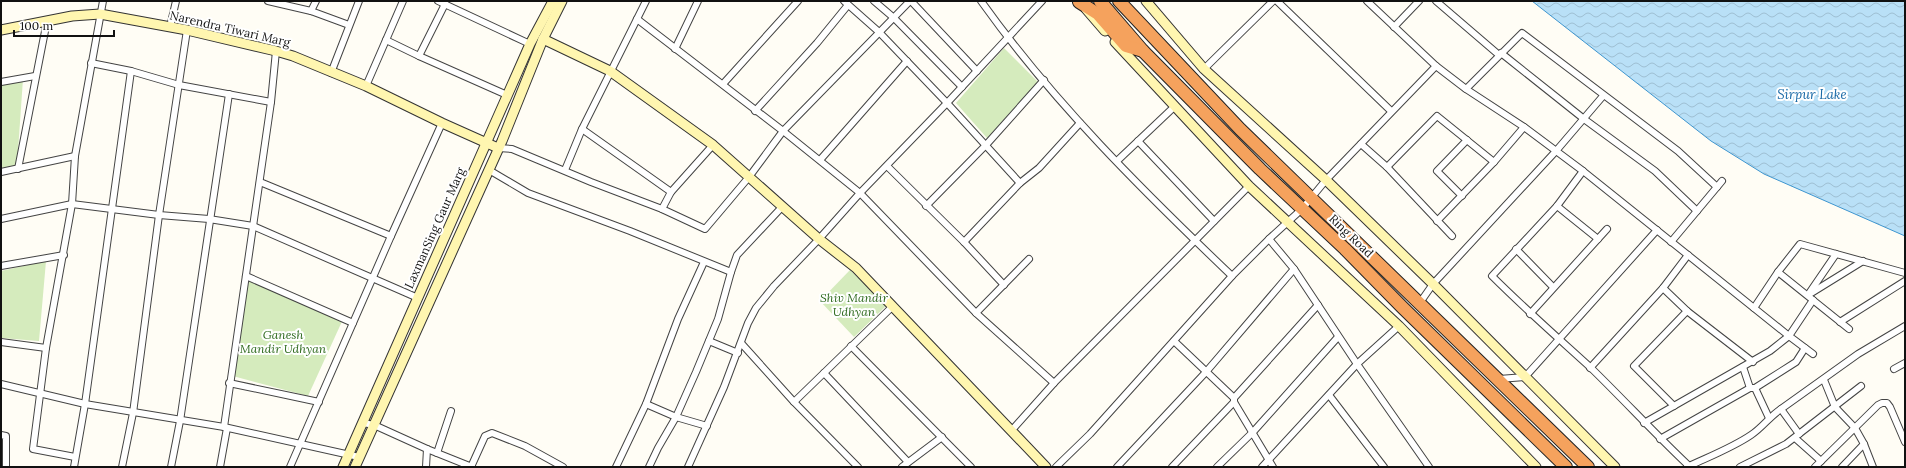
<svg xmlns="http://www.w3.org/2000/svg" width="1906" height="468" font-family="Lora,serif">
<style>
.park{fill:#d5ebbd}
.water{fill:url(#water-waves);stroke:#3f96cf}
.lines{fill:none;stroke-linecap:round;stroke-linejoin:round}
.street-casing{stroke:#444;stroke-width:8}
.secondary-casing{stroke:#333;stroke-width:11}
.highway-casing{stroke:#222;stroke-width:14}
.street{stroke:#fff;stroke-width:6}
.secondary{stroke:#fff6b0;stroke-width:9}
.highway{stroke:#f5a25d;stroke-width:12}
.labels{text-anchor:middle;stroke-width:4;stroke-linejoin:round;paint-order:stroke}
.street-label{font-size:12px;fill:#111;stroke:#fff}
.park-label{font-size:12px;font-style:italic;fill:#2f6b1f;stroke:#fff}
.water-label{font-size:13px;font-style:italic;fill:#1768a6;stroke:#fff}
</style>
<defs>
<pattern id="water-waves" width="16" height="10" patternUnits="userSpaceOnUse"><rect width="16" height="10" fill="#b9e0f7"/><path d="M0 5q4-4 8 0t8 0" fill="none" stroke="#9ebfd3"/></pattern>
</defs>
<rect width="100%" height="100%" fill="#fffdf5"/>
<g class="park">
<path d="M1004,48L1038,82L987,138L956,103Z"/>
<path d="M23,79L17,165L1,169V83Z"/>
<path d="M46,261L39,341L1,338V271Z"/>
<path d="M850,270L887,305L854,337L820,301Z"/>
<path d="M249,281L344,317L308,396L229,375Z"/>
</g>
<path class="water" d="M1532,1H1905V236L1764,174L1711,141Z"/>
<g class="lines">
<defs>
<g id="street">
<path d="M268,1L311,11L349,25"/>
<path d="M438,1L530,44"/>
<path d="M844,1L879,32L947,103L1020,183"/>
<path d="M874,1L894,18L962,87"/>
<path d="M911,1L977,71"/>
<path d="M981,1C1053,102 1143,191 1232,276"/>
<path d="M1277,1L1391,111"/>
<path d="M1367,1L1436,66L1466,89L1524,127L1583,171L1789,336L1770,351L1644,423"/>
<path d="M1436,1L1499,55"/>
<path d="M311,11L316,1"/>
<path d="M637,19L783,131L860,193L976,313L1054,383"/>
<path d="M170,27L176,1"/>
<path d="M1394,27L1419,1"/>
<path d="M386,40L419,56L507,95"/>
<path d="M675,49L698,1"/>
<path d="M1501,53L1584,119L1655,171L1697,211"/>
<path d="M419,56L445,4"/>
<path d="M91,63L131,71L179,85L271,102"/>
<path d="M1204,69L1273,1"/>
<path d="M331,73L359,1"/>
<path d="M1,82L35,76"/>
<path d="M723,84L798,1"/>
<path d="M366,86L403,1"/>
<path d="M1466,89L1522,33L1678,151L1717,187"/>
<path d="M755,111L817,43L848,5"/>
<path d="M582,129L671,192"/>
<path d="M1138,141L1214,221"/>
<path d="M1361,144L1387,167L1452,236"/>
<path d="M498,148L512,149L591,182L662,209L705,229L749,177L783,131L910,1"/>
<path d="M820,160L907,61"/>
<path d="M1117,161L1174,107"/>
<path d="M887,166L964,242L1004,285"/>
<path d="M1387,167L1437,116L1494,162"/>
<path d="M18,169L47,21"/>
<path d="M489,170L528,193L630,231L731,272"/>
<path d="M565,170L582,129L646,1"/>
<path d="M1583,171L1557,206L1492,276C1524,308 1557,337 1590,367C1624,400 1655,434 1689,466"/>
<path d="M1,172L75,156"/>
<path d="M260,182L391,236L290,467"/>
<path d="M1462,196L1437,171L1467,140"/>
<path d="M926,206L986,145L1044,80"/>
<path d="M1557,206L1598,239"/>
<path d="M662,209L671,192L713,145"/>
<path d="M1,219L72,204L159,215L209,219L253,226L418,298"/>
<path d="M1437,221L1494,162L1524,127"/>
<path d="M391,236L442,123"/>
<path d="M1269,239L1294,269L1357,364L1429,467"/>
<path d="M964,242L1020,183L1039,168L1080,123"/>
<path d="M1671,242L1722,181"/>
<path d="M1516,249L1553,287"/>
<path d="M1,266L64,255"/>
<path d="M246,276L353,323"/>
<path d="M1663,288L1687,311L1753,362"/>
<path d="M1810,292L1836,254"/>
<path d="M1808,295L1863,261"/>
<path d="M1813,300L1789,336L1813,354"/>
<path d="M1419,304L1433,284L1556,151L1603,96"/>
<path d="M1754,308L1778,272"/>
<path d="M976,313L1029,259"/>
<path d="M1530,314L1607,229"/>
<path d="M1840,322L1905,281"/>
<path d="M1849,329L1778,272L1800,244L1905,273"/>
<path d="M709,341L738,353"/>
<path d="M1174,341L1234,398V402L1273,467"/>
<path d="M1,342L46,348"/>
<path d="M741,343L794,402L858,467"/>
<path d="M851,346L971,467"/>
<path d="M1743,367L1750,388H1755L1769,418"/>
<path d="M1590,368L1663,288L1688,255"/>
<path d="M1894,369L1905,363"/>
<path d="M824,373L908,462"/>
<path d="M1499,379L1525,377L1657,230"/>
<path d="M1824,380L1835,407L1855,428L1864,444L1873,467"/>
<path d="M229,383L319,402"/>
<path d="M1,384L85,404L224,427L359,457"/>
<path d="M1755,388L1796,362L1805,348"/>
<path d="M1329,395L1384,467"/>
<path d="M1234,398L1318,305"/>
<path d="M794,402L893,306"/>
<path d="M646,404L676,417L707,426"/>
<path d="M1674,406L1634,366L1687,311"/>
<path d="M1781,409L1799,434"/>
<path d="M363,423L374,425L427,449L472,467"/>
<path d="M224,427L271,102L276,51"/>
<path d="M1012,430L1054,383L1249,186"/>
<path d="M1,435L6,436V467"/>
<path d="M1795,438L1821,461"/>
<path d="M1660,439L1750,388"/>
<path d="M437,453L451,411"/>
<path d="M75,457L33,449L46,348L72,204L75,156L103,1"/>
<path d="M74,467L85,404L131,71"/>
<path d="M122,467L133,413L159,215L187,30"/>
<path d="M171,467L180,421L229,94"/>
<path d="M220,467L227,428"/>
<path d="M426,467L427,449"/>
<path d="M471,467L485,436L492,433L525,446L563,467"/>
<path d="M616,467L646,404L678,319L704,262"/>
<path d="M649,467L658,448L676,417L696,372L718,319L731,272L737,255L782,207"/>
<path d="M688,467L724,387L748,323L756,308L774,286L819,239L860,193L947,103L1042,1"/>
<path d="M902,467L942,437"/>
<path d="M1056,467L1090,434L1232,276L1269,239L1302,209L1326,180L1436,66"/>
<path d="M1117,467L1206,372L1294,269"/>
<path d="M1172,467L1234,402"/>
<path d="M1217,467L1253,432L1338,337"/>
<path d="M1262,467L1357,364L1399,326"/>
<path d="M1687,467C1708,457 1732,448 1751,435C1763,427 1769,417 1781,409L1858,354L1905,326"/>
<path d="M1740,467L1786,444L1861,386"/>
<path d="M1815,467L1878,405L1882,403H1887L1890,407L1905,442"/>
<path d="M1842,467L1864,444"/>
</g>
<g id="secondary">
<path d="M1146,1L1204,69L1326,180L1433,284L1615,467"/>
<path d="M1086,9L1105,31"/>
<path d="M1,30L72,16L100,14L187,30L276,51L293,56L366,86L442,123L498,148"/>
<path d="M543,39L610,71L713,145L819,239L856,268L1046,467"/>
<path d="M1115,42L1249,186L1399,326L1536,467"/>
<path d="M343,467L530,44L553,1"/>
<path d="M355,467L502,141L543,39L562,1"/>
</g>
<g id="highway">
<path d="M1100,1L1143,51L1260,169L1345,249L1402,307L1566,467"/>
<path d="M1119,1L1240,129L1588,467"/>
<path d="M1079,2L1098,14L1126,46L1143,51"/>
</g>
</defs>
<use href="#street" class="street-casing"/>
<use href="#secondary" class="secondary-casing"/>
<use href="#highway" class="highway-casing"/>
<use href="#street" class="street"/>
<use href="#secondary" class="secondary"/>
<use href="#highway" class="highway"/>
</g>
<g class="labels">
<g class="street-label">
<text transform="translate(230 29) rotate(13)" y="4">Narendra Tiwari Marg</text>
<text transform="translate(435 228) rotate(-66)" y="4">LaxmanSing Gaur Marg</text>
<text transform="translate(1351 236) rotate(44)" y="4">Ring Road</text>
</g>
<g class="park-label">
<text x="854" y="302">Shiv Mandir<tspan x="854" dy="14">Udhyan</tspan></text>
<text x="283" y="339">Ganesh<tspan x="283" dy="14">Mandir Udhyan</tspan></text>
</g>
<g class="water-label">
<text x="1812" y="99">Sirpur Lake</text>
</g>
</g>
<rect width="1906" height="468" fill="none" stroke="#111111" stroke-width="4"/>
<path d="M14 30v6h100v-6" fill="none" stroke="#111111" stroke-width="2"/>
<text x="20" y="30" font-size="12" fill="#111111" stroke="#ffffff" stroke-width="3" paint-order="stroke">100 m</text>
</svg>
